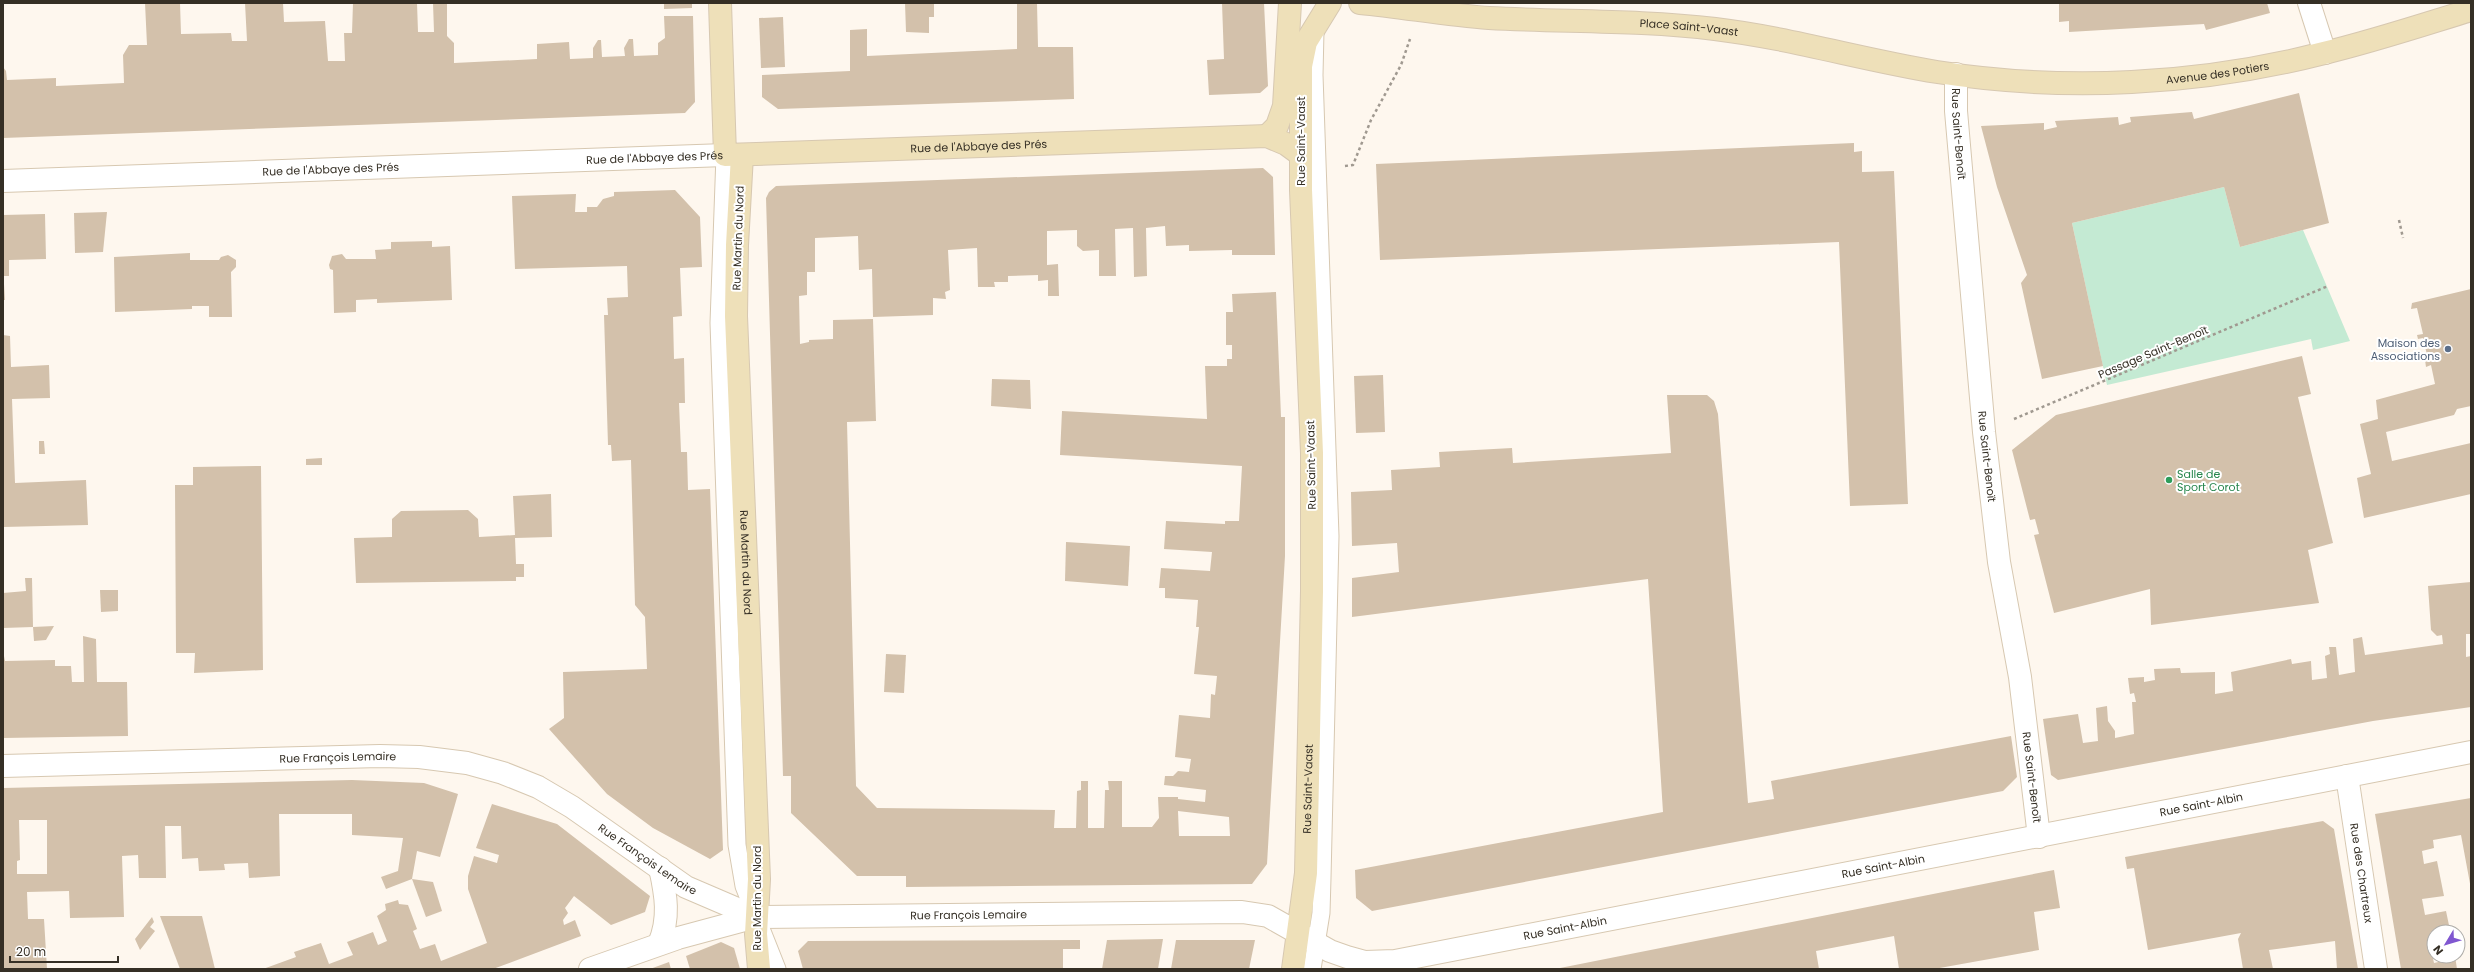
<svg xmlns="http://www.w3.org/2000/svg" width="2474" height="972" font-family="Poppins,sans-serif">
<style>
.green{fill:#c4ead3}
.building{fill:#d3c1ab;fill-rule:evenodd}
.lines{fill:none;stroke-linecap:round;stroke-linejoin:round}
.lane-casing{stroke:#d7c8b1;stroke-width:19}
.street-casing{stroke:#d7c8b1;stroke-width:24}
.secondary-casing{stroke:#d7c8b1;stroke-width:24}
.path{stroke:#a09990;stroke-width:2.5;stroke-dasharray:3 3;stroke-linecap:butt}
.lane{stroke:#fff;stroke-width:17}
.street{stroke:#fff;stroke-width:22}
.secondary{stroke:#eee0b9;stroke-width:22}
.service-dot{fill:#5c6f8a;stroke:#fff;stroke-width:1.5}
.leisure-dot{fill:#2e9e5b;stroke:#fff;stroke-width:1.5}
.labels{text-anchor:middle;stroke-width:4;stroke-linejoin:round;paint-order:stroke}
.street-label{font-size:11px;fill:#352f25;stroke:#fff}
.service-label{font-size:11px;fill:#4e5e75;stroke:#fff;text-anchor:end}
.leisure-label{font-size:11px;fill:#27864d;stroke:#fff;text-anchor:start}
</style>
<rect width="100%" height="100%" fill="#fef7ee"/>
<path class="green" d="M2224,187L2240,247L2303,230L2350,341L2313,350L2311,339L2107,385L2072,223Z"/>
<g class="building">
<path d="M145,3H180L181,34L231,33L232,41H247L245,3H283L284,22L325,21L328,61H345L344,33H352L353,3H417L418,32H434L433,3H447V36L454,43V63L537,59V44L569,42L570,59L593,58V48L598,40H601L602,57L625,56L624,48L629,39H633L634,56L658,55V43L665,38L664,16H693L695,102L685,113L3,138V67L6,71L7,80L56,78V86L124,83L123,55L129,45H147Z"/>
<path d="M664,3H692V8L664,9Z"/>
<path d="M905,3H934V17H929V33L906,32Z"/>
<path d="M1017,3H1037L1038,47H1073L1074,99L778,109L762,97V75L850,71V30L867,29V56L1017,49Z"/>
<path d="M1222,3H1264L1268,86L1260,93L1209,95L1207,60L1224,59Z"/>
<path d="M2059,3H2267L2270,13L2206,30L2204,24L2069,32V21L2059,22Z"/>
<path d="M783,17L785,67L761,68L759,18Z"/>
<path d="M2299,93L2329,223L2240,247L2224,187L2072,223L2103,366L2042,379L2021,283L2027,275L1997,187L1981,126L2044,123V130L2057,127L2055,121L2118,117L2119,125L2131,122L2130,117L2192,112L2194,119Z"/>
<path d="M1854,143V152L1862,151V172L1894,171L1908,504L1850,506L1839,242L1380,260L1376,164Z"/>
<path d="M1263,168L1273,177L1275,255H1232V250L1189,251V245L1166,246L1165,226L1146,228L1147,276L1134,277L1133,228L1115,229L1116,276H1099V250L1083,251L1077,246V230L1047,231V265L1058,264L1059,296H1048V280L1038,281V275L1008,276V282H994L995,287H978L977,248L948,250L950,290L945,292L946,299L933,298V315L873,317L872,269L859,270L858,236L815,238V272H807V295L799,296L800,344L809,342V340L833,339V320L873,319L876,421L847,422L856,786L877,808L1055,810L1054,828H1076L1077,791L1081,790V781H1088V828H1104L1105,790H1109L1108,781H1122V827H1152L1159,818L1158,797H1178V799L1205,802L1206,790L1164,785L1165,776H1173L1178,771L1189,772L1191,759L1175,757L1179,715L1210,718L1211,694L1215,695L1217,676L1194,674L1199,627H1196L1198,600L1165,598V588H1159L1161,568L1210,571L1212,552L1164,549L1166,521L1225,524V521H1239L1242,466L1060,455L1062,411L1207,419L1205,366H1227V359H1232V345H1226V312H1233L1232,294L1276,292L1281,417H1285V556L1267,864L1252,884L906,887V876H857L791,813V776H783L766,198L769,192L776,186ZM1178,811L1229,817L1230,836H1179Z"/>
<path d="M675,190L700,217L702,267L680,268L682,316L673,317L674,359L684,358L685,403H679L681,452H687L688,490L710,489L723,850L710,859L653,828L607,794L549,729L564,718L563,672L647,669L645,617L635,605L631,460L612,461L611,445H608L604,315H608L607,298L628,297L627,266L515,269L512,196L576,194L575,212H587V207H597L603,199L614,196V192Z"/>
<path d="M107,212L103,252L75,253L74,213Z"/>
<path d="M45,214L46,259L9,260V276H3V215Z"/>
<path d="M432,241V247L450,246L452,300L377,303V299L356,300V312L334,313L333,270L330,269L329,265L332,256L342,254L346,259H376L375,250L391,249V242Z"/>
<path d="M190,253V260H219L221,257L228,255L236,260V267L231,272L232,317H209V306H192V309L115,312L114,257Z"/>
<path d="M3,284H4L5,300H3Z"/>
<path d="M2471,289V406L2457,409L2454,415L2386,432L2392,461L2471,443V494L2364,518L2357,478L2371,474L2360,424L2378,419L2376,400L2435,384L2431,365L2426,367L2425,360L2428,359L2423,338L2418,339L2417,335L2423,334L2417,308L2411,309L2412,303Z"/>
<path d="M3,335L10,336L11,367L49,365L50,398L12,399L15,483L86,480L88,525L3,527Z"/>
<path d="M2302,356L2311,394L2298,397L2333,543L2308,550L2319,603L2151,625L2150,589L2054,613L2034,535L2039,534L2035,519L2030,520L2012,450L2056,415Z"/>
<path d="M1383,375L1385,432L1356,433L1354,376Z"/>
<path d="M992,379L1030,380L1031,409L991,406Z"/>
<path d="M1667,395H1707L1714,401L1718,414L1748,803L1774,799L1771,781L2011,736L2017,777L2003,791L1372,911L1356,898L1355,870L1663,812L1648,579L1352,617V578L1399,572L1397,543L1352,546L1351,492L1392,490L1391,470L1440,467L1439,452L1512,448L1513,463L1671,453Z"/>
<path d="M39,441H44L45,454H39Z"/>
<path d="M322,458V465H306V459Z"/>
<path d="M261,466L263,670L194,673L195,653H176L175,485H193V467Z"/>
<path d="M551,494L552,537L515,538L516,564H524V577H516V581L356,583L354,538L392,537V519L401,511L468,510L478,519L479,537L515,535L513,496Z"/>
<path d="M1066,542L1130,546L1128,586L1065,581Z"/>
<path d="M25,578H32L33,627L3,628V593L26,591Z"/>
<path d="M2471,582V634H2466V657L2471,656V707L2373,721L2058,780L2051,775L2043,719L2078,714L2083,743L2098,741L2096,708L2107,706L2108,721L2115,731V738L2134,734L2132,702H2136L2134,693L2130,694L2128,678L2144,677V682L2155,680L2154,669L2180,668L2181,673L2215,672V694L2233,691L2231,672L2291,659L2292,664L2311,661L2312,680L2327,678L2325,656L2330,654L2329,647H2336L2339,675L2355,672L2353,639L2362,637L2365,655L2443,644L2442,635L2437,636L2431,630L2428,586Z"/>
<path d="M100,590H118V611L101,612Z"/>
<path d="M54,626L46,640L34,641L33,627Z"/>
<path d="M83,636L96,639L97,682H127L128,736L3,738V651L5,661L55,660V666H71L72,682H84Z"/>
<path d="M886,654L906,655L904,693L884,692Z"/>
<path d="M352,780L424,783L458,794L440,857L417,851L412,879L386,889L381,877L398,871L403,838L352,835V814H279L280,876L249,878L248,863L224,864L225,870L199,871L198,858L182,859L181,826H165L166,878H139L138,855L122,856L124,917L70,918L69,891L27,892L28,919H44L47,969H3V788ZM19,820H47V874H17V861L20,860Z"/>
<path d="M2471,798V889L2461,835L2433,840L2434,848L2422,851L2424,864L2437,861L2444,896L2422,899L2425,915L2446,911L2450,930L2434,932V939L2429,940L2434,963L2447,960L2446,956H2455L2457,969H2401L2375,814Z"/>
<path d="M492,804L557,824L650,896L645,912L611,925L574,896L565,908L568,913L563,920L564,925L575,920L581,936L493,969H263L296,957L294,952L321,943L329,964L353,955L347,942L373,932L378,945L387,941L377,916L386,910L385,904L398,900L399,904L408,905L417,929L413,931L420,949L435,944L441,961L487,943L468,889V876L474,856L497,863L499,855L476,848Z"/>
<path d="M2323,821L2334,829L2358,969H2337L2335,941L2269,950L2273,969H2243L2238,939L2241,933L2148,950L2134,868L2127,869L2125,857Z"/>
<path d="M2054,870L2060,908L2034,912L2039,950L1934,969H1899L1894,936L1816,951L1819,969H1555Z"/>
<path d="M412,879L433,882L442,911L426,917Z"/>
<path d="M160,916H202L215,969H180Z"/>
<path d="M152,917L154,922L150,927L155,931L140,950L135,939Z"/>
<path d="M1163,939L1158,969H1102L1107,940Z"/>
<path d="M1080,940V949H1063V969H803L798,951L808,941Z"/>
<path d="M1176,940H1255L1249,969H1171Z"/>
<path d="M721,942L734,948L740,969H690L686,956Z"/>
<path d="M669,962L671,969H650Z"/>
</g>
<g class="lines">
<defs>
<g id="lane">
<path d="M725,155L719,323L737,845L744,886L777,969"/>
<path d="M1312,969L1321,913L1322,878L1330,536L1314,75L1315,31"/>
</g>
<g id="street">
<path d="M2309,3L2325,53"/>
<path id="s1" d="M1956,74V111L1984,432L1999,562L2020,677L2039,837"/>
<path id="s2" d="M3,181L725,155"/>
<path id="s3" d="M3,766L380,756L419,757L467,763L503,773L538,787L572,807L686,887L756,917L1242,912L1268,916L1330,951L1347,957L1365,962L1395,961L2471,752"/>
<path id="s4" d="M2347,776L2376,969"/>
<path d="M659,944C670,918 666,895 660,868"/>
<path d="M590,969L678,938L756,917"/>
</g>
<g id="secondary">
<path id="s5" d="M720,3L725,155L1267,136L1286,144L1301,155"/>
<path id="s6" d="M1360,3C1403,7 1446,15 1489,18C1565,22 1640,20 1715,29C1790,38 1863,60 1937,72C2065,92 2199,85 2324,53C2374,41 2422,25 2471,10"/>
<path d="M1267,136L1277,126L1284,106L1290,3"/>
<path id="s7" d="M742,155L737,245L736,316L759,879L756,934L759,969"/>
<path id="s8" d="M1293,969L1306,873L1312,591V453L1301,190V66L1306,42L1330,3"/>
</g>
</defs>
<use href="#lane" class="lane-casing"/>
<use href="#street" class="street-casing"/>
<use href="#secondary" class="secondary-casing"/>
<g class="path">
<path d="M1345,166L1353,165L1371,120L1401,65L1410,39"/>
<path d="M2399,220L2403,238"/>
<path d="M2014,419L2328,286"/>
</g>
<use href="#lane" class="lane"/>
<use href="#street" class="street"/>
<use href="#secondary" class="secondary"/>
</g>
<circle class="service-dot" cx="2448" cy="349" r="4"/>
<circle class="leisure-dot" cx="2169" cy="480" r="4"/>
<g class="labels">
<g class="street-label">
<text dy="4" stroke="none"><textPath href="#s6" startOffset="330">Place Saint-Vaast</textPath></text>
<text dy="4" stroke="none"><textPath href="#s6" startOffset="864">Avenue des Potiers</textPath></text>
<text dy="4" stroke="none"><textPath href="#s1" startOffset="60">Rue Saint-Benoït</textPath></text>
<text transform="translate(1301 141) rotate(-90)" y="4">Rue Saint-Vaast</text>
<text dy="4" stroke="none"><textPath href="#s5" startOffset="406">Rue de l'Abbaye des Prés</textPath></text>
<text dy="4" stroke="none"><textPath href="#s2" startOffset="652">Rue de l'Abbaye des Prés</textPath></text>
<text dy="4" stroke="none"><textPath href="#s2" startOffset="328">Rue de l'Abbaye des Prés</textPath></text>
<text transform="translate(738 238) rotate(-88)" y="4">Rue Martin du Nord</text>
<text transform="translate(2153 352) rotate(-23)" y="4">Passage Saint-Benoït</text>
<text dy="4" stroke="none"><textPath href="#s1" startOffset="384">Rue Saint-Benoït</textPath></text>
<text transform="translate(1311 465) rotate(-91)" y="4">Rue Saint-Vaast</text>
<text dy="4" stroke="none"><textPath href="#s7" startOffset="408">Rue Martin du Nord</textPath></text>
<text dy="4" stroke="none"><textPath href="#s3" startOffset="335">Rue François Lemaire</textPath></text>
<text dy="4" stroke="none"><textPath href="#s1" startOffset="708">Rue Saint-Benoït</textPath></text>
<text dy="4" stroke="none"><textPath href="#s8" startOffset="181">Rue Saint-Vaast</textPath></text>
<text dy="4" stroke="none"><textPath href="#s3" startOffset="2266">Rue Saint-Albin</textPath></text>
<text dy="4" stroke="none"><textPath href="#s3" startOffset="671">Rue François Lemaire</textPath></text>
<text dy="4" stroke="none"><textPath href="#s3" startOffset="1942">Rue Saint-Albin</textPath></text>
<text dy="4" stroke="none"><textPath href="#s4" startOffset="98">Rue des Chartreux</textPath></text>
<text transform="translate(757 898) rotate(-90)" y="4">Rue Martin du Nord</text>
<text dy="4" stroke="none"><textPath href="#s3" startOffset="1007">Rue François Lemaire</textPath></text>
<text dy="4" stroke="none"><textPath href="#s3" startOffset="1618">Rue Saint-Albin</textPath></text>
</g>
<g class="service-label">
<text x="2440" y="347">Maison des<tspan x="2440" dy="13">Associations</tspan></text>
</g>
<g class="leisure-label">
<text x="2177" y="478">Salle de<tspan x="2177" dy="13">Sport Corot</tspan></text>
</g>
</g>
<rect width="2474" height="972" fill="none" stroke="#352f25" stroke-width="8"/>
<g transform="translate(2446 944) rotate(232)"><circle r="19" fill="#ffffff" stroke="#aeaca8"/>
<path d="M0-3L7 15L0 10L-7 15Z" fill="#8057d0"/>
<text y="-6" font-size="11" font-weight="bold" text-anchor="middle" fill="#352f25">N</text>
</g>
<path d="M10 956v6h108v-6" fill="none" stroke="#352f25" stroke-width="2"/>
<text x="16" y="956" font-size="12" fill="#352f25" stroke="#ffffff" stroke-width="3" paint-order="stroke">20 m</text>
</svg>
